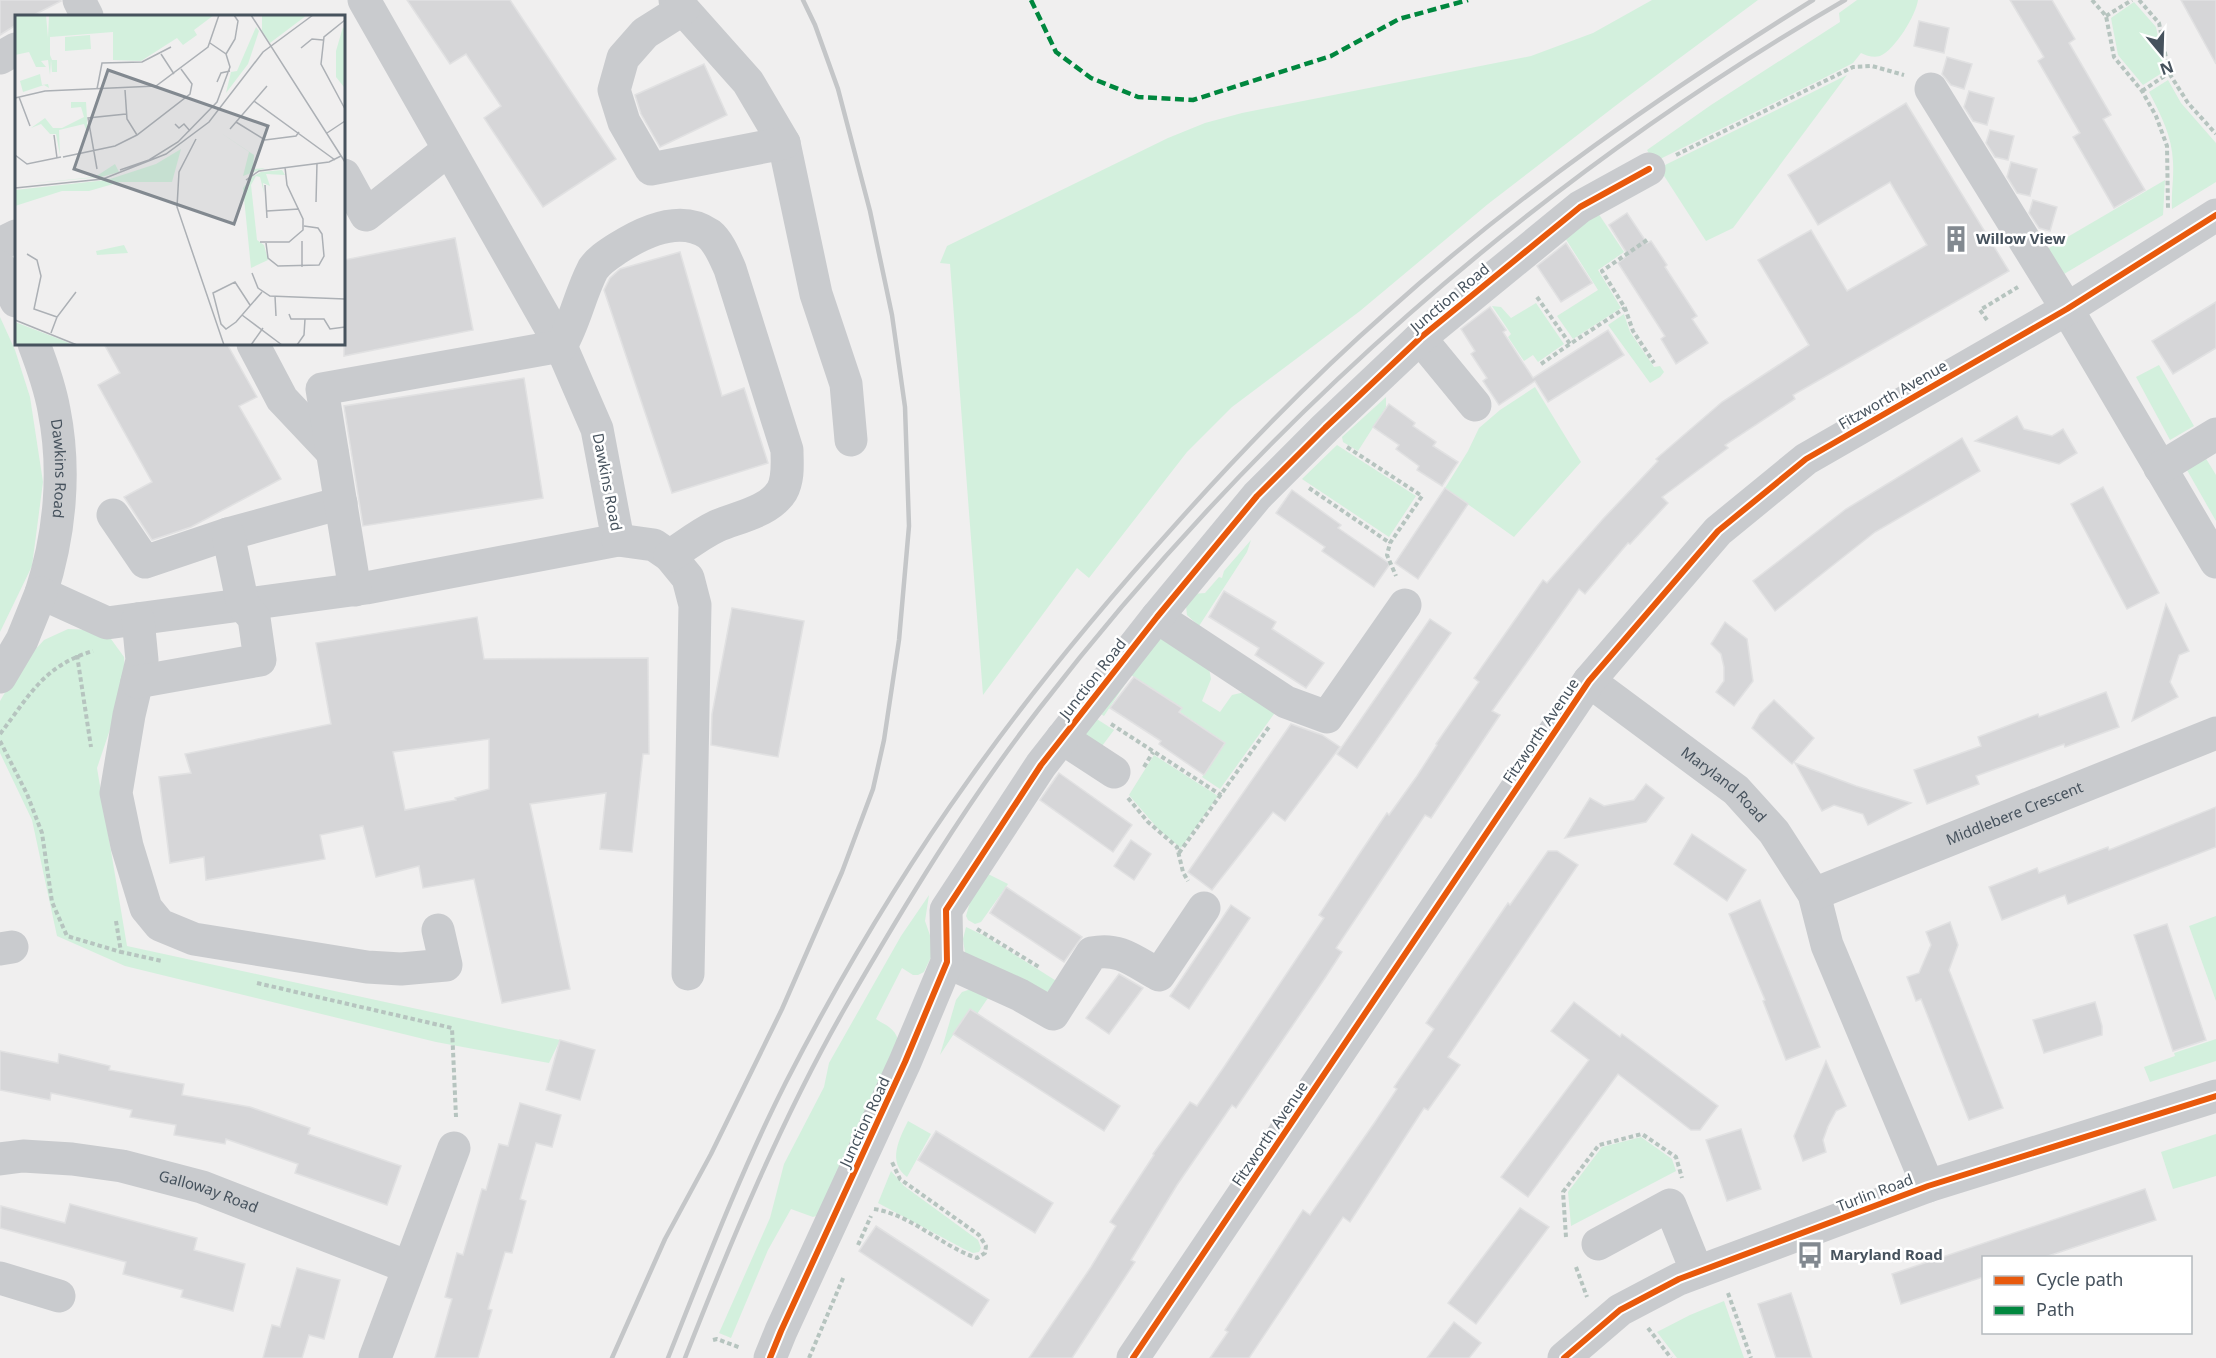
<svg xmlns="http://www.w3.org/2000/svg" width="2216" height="1358" font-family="'Noto Sans',sans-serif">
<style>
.green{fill:#d3f0dd}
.building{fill:#d6d6d8;stroke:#e1e1e2;stroke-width:1.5;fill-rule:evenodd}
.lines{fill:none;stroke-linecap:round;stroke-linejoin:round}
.path{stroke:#b6c4bf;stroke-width:4;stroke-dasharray:4.5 3;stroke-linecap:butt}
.minor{stroke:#c9cbce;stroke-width:33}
.rail{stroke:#c4c6c8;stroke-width:4.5}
.quiet{stroke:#00873e;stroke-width:4.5;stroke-dasharray:9 4.5;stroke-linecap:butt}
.cycleway-casing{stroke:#fff;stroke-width:10}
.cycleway{stroke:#e8590c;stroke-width:6}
.labels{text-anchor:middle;stroke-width:5;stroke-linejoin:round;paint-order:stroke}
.poi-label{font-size:15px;font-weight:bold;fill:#46525d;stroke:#fff;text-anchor:start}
.street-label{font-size:15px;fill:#46525d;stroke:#fff}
.inset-road{fill:none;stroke:#acb0b5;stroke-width:1.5}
.view{fill:#828990;fill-opacity:0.15;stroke:#828990;stroke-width:3}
.inset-edge{fill:none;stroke:#46525d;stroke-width:3}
</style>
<rect width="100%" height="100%" fill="#f0efef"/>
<g class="green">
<path d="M1652,0H1758L1623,100L1488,204L1360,311L1232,407L1187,452L1089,578L1077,568L983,695L950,264L940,263L947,246L1168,138L1205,123L1242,113L1531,56L1593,33Z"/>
<path d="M1857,0H1918C1916,15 1895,50 1880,56C1874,58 1867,56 1861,53L1853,63L1822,79L1654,162L1647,150L1711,105L1840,22L1839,13Z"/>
<path d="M2134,2L2156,27L2165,71L2143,85L2118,55L2111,18Z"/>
<path d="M1847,75L1733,228L1706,241L1659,168Z"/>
<path d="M2168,80L2181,103L2216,143V182L2172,209C2171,193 2174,178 2173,162C2172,136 2161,115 2149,92Z"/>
<path d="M2165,180L2163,215L2059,277L2047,249Z"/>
<path d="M1596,210L1624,252L1598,270L1621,308L1573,339L1557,316L1598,290L1562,233Z"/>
<path d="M1536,303L1564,344L1538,362L1533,355L1524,361L1508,337L1511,334L1492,306L1501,307L1511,318Z"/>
<path d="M1624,314L1630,332L1654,367L1660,366L1664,372L1660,377L1650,383L1608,325Z"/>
<path d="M0,317L15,350L30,397L43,482L32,566L0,632Z"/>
<path d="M2159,365L2194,426L2170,440L2136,377Z"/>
<path d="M1535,387L1581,462L1514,537L1445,488L1468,451L1479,428L1500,410Z"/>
<path d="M1386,397V407L1358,451L1343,442L1342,437Z"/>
<path d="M1337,445L1416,496L1389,537L1302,479Z"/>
<path d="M2205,457L2216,475V521L2187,470Z"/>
<path d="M1251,540L1247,552L1199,626L1187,615L1186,606L1192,594L1205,593L1219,577L1222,578L1224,571Z"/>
<path d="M68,629L94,630L111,639L124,657L126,682L97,768L127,946L560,1040L549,1063L436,1042L125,966L57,936L32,820L0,753V701L21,665L44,640Z"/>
<path d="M1158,635L1209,668L1211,679L1202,701L1220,712L1232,695L1245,692L1279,707L1220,789L1202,777L1225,743L1180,712L1182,708L1131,675L1104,716L1096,711Z"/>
<path d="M1092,716L1114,730L1099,750L1083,739Z"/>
<path d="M1154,755L1218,796L1181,848L1159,830L1129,795Z"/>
<path d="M984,872L1008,884L981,922L975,924L968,920L966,916L972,895Z"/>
<path d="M929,895L925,921L932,941V955L924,972L918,975H913L902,968L876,1019C885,1025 895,1028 898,1040L819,1215L813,1217L791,1209L768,1250L731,1338L719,1333L770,1218L784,1164L824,1087L829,1063L901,936Z"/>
<path d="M2216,916V1001L2189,926Z"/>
<path d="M966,927L985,936L1058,982L1046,993L965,953L963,939Z"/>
<path d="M971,989L990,995L977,1014L970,1009L940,1055L956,1000L962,992Z"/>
<path d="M2216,1039V1061L2150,1082L2144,1067L2175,1056L2174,1053Z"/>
<path d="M908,1121L931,1134L907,1177C887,1162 899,1139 908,1121Z"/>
<path d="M2216,1134V1176L2173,1189L2161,1152Z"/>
<path d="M1641,1137L1672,1159L1676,1171L1571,1226L1568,1192L1602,1147Z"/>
<path d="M891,1171L904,1186L978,1240L981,1248L979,1252L973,1253L964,1249L878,1203Z"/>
<path d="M1724,1301L1744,1358H1677L1657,1332L1690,1315Z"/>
</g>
<g class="building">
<path d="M0,0H60L61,1L32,16H16V25L0,35Z"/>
<path d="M407,0H510L616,159L543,207L484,118L501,106L466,54L450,64Z"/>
<path d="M2010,0H2052L2075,39L2069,43L2111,115L2103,119L2145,190L2114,208L2073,137L2080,133L2038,61L2044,57Z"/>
<path d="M2181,0H2216V64Z"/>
<path d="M1919,21L1949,28L1944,53L1914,46Z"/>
<path d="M1947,57L1972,64L1964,89L1951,85L1942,74Z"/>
<path d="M704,64L727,115L660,147L641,114L635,95Z"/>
<path d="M1969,91L1994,98L1987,125L1973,121L1964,107Z"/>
<path d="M1906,103L2009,271L1793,395L1795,399L1725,445L1728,448L1662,497L1668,503L1630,544L1628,543L1585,594L1579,589L1492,711L1500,715L1431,818L1425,815L1336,948L1342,952L1325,978L1236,1108L1232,1105L1177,1185L1131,1260L1135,1262L1072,1358H1029L1091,1267L1116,1226L1110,1222L1154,1155L1153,1154L1190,1102L1197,1106L1224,1067L1324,918L1319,915L1358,856L1387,813L1389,815L1417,776L1437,745L1436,744L1479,682L1474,678L1543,580L1547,583L1603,519L1658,461L1656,459L1722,402L1809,345L1758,260L1811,230L1847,291L1927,245L1890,182L1818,225L1788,175Z"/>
<path d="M1990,130L2014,136L2008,160L1995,157L1986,143Z"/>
<path d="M2011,162L2037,169L2030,196L2017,193L2007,177Z"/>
<path d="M2033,200L2057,207L2050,231L2039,228L2029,213Z"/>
<path d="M1627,213L1647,243L1651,241L1667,265L1665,267L1697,316L1692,319L1708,343L1676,364L1661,339L1665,336L1618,263L1628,255L1609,225Z"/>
<path d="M455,238L473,330L344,356V260Z"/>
<path d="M1566,243L1592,283L1561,302L1537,266Z"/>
<path d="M680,252L722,396L744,388L768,463L672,493L604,290L610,278L620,269Z"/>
<path d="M2216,302V348L2173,374L2152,341Z"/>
<path d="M1490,307L1506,330L1503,332L1533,378L1608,330L1624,355L1548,402L1535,381L1499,405L1483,381L1487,378L1471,354L1475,351L1461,329Z"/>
<path d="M104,344H227L257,397L239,406L281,479L191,527L152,540L124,497L152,482L98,385L120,373Z"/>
<path d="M524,378L543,498L363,526L344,406Z"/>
<path d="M1389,404L1415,423L1413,426L1436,442L1433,446L1458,462L1442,486L1417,470L1419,466L1396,449L1399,445L1373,427Z"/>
<path d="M2017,416L2024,429L2052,436L2063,429L2077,453L2059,464L1975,441Z"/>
<path d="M1962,438L1980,471L1875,532L1775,611L1753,581L1846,509Z"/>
<path d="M2103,487L2159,593L2127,609L2071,504Z"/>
<path d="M1445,488L1468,504L1418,579L1395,563Z"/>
<path d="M1292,490L1341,525L1338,528L1390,564L1374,587L1322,551L1325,547L1276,513Z"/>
<path d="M1224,591L1276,622L1272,629L1324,663L1306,688L1255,655L1259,648L1209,617Z"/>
<path d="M2166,604L2189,651L2179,655L2170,682L2178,697L2132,721Z"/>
<path d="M732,608L804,621L778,757L711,745L712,714Z"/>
<path d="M477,617L484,659L648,658L649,754H643L632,852L600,849L606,793L530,804L570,989L502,1003L474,879L423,888L419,866L376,877L363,826L320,835L325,859L206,880L204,857L170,863L159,777L191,773L185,754L331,724L316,643ZM489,739V789L455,798L456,800L405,810L393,752Z"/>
<path d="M1430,619L1451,633L1357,768L1337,754Z"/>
<path d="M1725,622L1747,639L1753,681L1734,706L1716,692L1724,681V667L1721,654L1711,644Z"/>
<path d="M1134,677L1182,708L1179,712L1225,743L1204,775L1159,744L1161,741L1110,708Z"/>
<path d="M2106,692L2119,727L2065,747L2064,744L1976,776L1979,784L1927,804L1914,770L1981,746L1978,737L2038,714L2039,717Z"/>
<path d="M1774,700L1814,738L1792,764L1752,728L1760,714Z"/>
<path d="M1291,724L1322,735L1340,747L1285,821L1273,812L1212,890L1188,872Z"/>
<path d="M1795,763L1856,786L1911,803L1868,825L1863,814L1834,805L1822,811Z"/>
<path d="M1059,773L1132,825L1113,852L1040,800Z"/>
<path d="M1646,784L1664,798L1646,822L1565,838L1590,798L1604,806L1634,800Z"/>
<path d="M2216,807V847L2068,904L2065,895L2002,920L1989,887L2037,868L2039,873L2108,847L2109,850Z"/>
<path d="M1692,834L1746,870L1727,901L1674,864Z"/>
<path d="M1131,840L1151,854L1134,880L1114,866Z"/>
<path d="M1548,851H1557L1578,865L1448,1057L1460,1065L1428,1110L1424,1108L1350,1222L1343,1217L1249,1358H1210L1228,1332L1225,1330L1303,1210L1310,1215L1375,1122L1397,1089L1394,1087L1434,1029L1426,1023L1508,903L1510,905Z"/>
<path d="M1006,887L1082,937L1064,962L990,913Z"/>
<path d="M1760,900L1820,1047L1786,1060L1763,1001L1765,1000L1729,914Z"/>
<path d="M1231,905L1250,918L1189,1009L1170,996Z"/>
<path d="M1950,922L1958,945L1949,970L2003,1108L1969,1120L1921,999L1916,1001L1907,977L1919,973L1931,945L1926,932Z"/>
<path d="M2167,924L2206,1040L2173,1051L2134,935Z"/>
<path d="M1119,974L1143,988L1109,1034L1086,1018Z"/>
<path d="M1574,1002L1620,1037L1622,1034L1718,1106L1700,1130H1691L1618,1074L1528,1197L1501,1177L1589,1060L1551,1031Z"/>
<path d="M2095,1002L2102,1026V1035L2044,1053L2033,1020Z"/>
<path d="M970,1009L1120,1106L1104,1131L953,1034Z"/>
<path d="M560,1040L595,1050L580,1100L546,1090Z"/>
<path d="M0,1051L58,1063L59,1054L110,1066L109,1070L184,1084L182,1095L250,1107L310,1128L308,1134L401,1166L387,1205L295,1173L298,1164L226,1139L225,1144L174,1135L176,1125L130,1117L132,1110L51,1093L50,1100L0,1090Z"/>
<path d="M1826,1061L1846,1106L1836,1111L1828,1126L1823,1140L1826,1152L1803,1161L1794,1136Z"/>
<path d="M520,1103L561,1115L552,1147L536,1143L520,1199L526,1201L512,1253L505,1252L488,1309L492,1310L478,1358H435L452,1299L445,1297L457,1253L463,1255L482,1189L486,1190L499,1144L508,1146Z"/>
<path d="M1741,1129L1761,1189L1727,1201L1706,1140Z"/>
<path d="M936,1131L1053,1203L1035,1233L918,1160Z"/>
<path d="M2145,1189L2156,1220L2045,1257H1983V1277L1901,1304L1892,1274Z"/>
<path d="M70,1204L197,1238L194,1250L245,1264L233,1311L181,1297L183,1290L123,1274L126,1262L0,1228L1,1206L65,1223Z"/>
<path d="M1520,1208L1549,1227L1476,1324L1448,1303Z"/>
<path d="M876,1226L989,1300L972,1326L859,1251Z"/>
<path d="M297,1268L340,1280L324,1339L309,1335L302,1358H263L272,1325L280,1327Z"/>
<path d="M1791,1293L1801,1323L1812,1358H1776L1758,1304Z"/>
<path d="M1454,1322L1481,1343L1469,1358H1427Z"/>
</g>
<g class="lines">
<g class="path">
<path d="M2092,0L2106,16L2114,57L2142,91L2156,116L2167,146L2168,209"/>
<path d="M2139,0L2159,23L2169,73L2188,103L2216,134"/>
<path d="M2106,16L2132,0"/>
<path d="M2142,91L2169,73"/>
<path d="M1676,155L1853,67L1872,66L1904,75"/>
<path d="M1647,240L1602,271L1625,308L1633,331L1654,363"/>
<path d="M1537,297L1570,344L1625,308"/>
<path d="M1987,320L1980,310L2018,287"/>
<path d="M1541,364L1570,344"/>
<path d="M1347,447L1422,496L1390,543L1387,555L1396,576"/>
<path d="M1309,488L1390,543"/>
<path d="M77,655L91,747"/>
<path d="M1111,724L1221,795"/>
<path d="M0,734C30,695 43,666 93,651"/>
<path d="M0,741L27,794L42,833L52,902L67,936L121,952"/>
<path d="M1144,767L1153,752"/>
<path d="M1128,798L1148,822L1177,847L1183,872L1188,881"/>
<path d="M1179,853L1269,727"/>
<path d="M116,921L121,952L162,961"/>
<path d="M977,929L1039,967"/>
<path d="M257,983L452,1028L456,1117"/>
<path d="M874,1209C912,1215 941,1246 977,1258L985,1253L986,1246L979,1235L900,1179L892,1162"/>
<path d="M1566,1237L1563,1192L1599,1145L1642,1134L1676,1157L1682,1178"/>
<path d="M858,1245L871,1216"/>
<path d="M1576,1267L1587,1297"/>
<path d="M1728,1293L1751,1358"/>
<path d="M1648,1328L1671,1358"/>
<path d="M713,1340L717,1339L741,1348"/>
<path d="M809,1358L844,1276"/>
</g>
<g class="minor">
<path d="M79,0L87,16"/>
<path d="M675,0L748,82L784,143L816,294L846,384L851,440"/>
<path d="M683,9L645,33L623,58L614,90L624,122L651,169L784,143"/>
<path d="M0,58L16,49"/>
<path d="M1931,89L2067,309L2216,562"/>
<path d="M344,175L366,215L448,150"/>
<path d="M0,244L16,236"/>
<path d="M0,267L16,301"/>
<path d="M1420,338L1475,405"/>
<path id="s1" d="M34,344C42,365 50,387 54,410C66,470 60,535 41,593L107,623L366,588L618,540L597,429L561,346L364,0"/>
<path d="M253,344L282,399L332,452"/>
<path d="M2160,468L2216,434"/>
<path d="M113,515L145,562L228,534L341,503"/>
<path d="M618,540L654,545L670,556L688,578L695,605L688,974"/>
<path d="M355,590L322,389L561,346C575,322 580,294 593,269C599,260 609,254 618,248C643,232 680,214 709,234C719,242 725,258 730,269L787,450C787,463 789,478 782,491C769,512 738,517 717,526C700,534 685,546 670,556"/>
<path d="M1157,617L1286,702L1327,717L1405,605"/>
<path d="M138,619L142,660L129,715L116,793L127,846L146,908L160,925L194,939L367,967L401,969L446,965L438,930"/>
<path d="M0,677L22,640L41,593"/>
<path id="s2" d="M1589,681L1736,790L1774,832L1814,894L1827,945L1928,1186"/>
<path d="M137,682L260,660L254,618L243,605L228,534"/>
<path d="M1062,738L1114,772"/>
<path id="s3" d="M1814,894L2216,733"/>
<path d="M0,949L12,947"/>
<path d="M947,962L1020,995L1053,1014L1092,953C1120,947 1135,962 1159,975L1204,908"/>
<path id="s4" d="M0,1159L23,1156L72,1159L122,1166L202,1187L408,1267"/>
<path d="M1598,1244L1670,1205L1697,1272"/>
<path d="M0,1278L59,1296"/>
<path d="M375,1358L454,1148"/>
<path d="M770,1358L781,1331L905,1062L947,962L946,910L1041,765L1157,617L1257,496L1325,428L1420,338L1580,207L1649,169"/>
<path d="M1133,1358L1589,681L1718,531L1806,459L2067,309L2216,215"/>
<path d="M1564,1358L1620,1310L1679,1279L1928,1186L2216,1096"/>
</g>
<g class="rail">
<path d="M612,1358L665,1239L711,1154L782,1009L842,872L873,789L884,740L899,640L909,526L905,407L892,315L870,211L838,89L815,25L803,0"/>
<path d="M668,1358C705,1265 741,1171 786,1082C840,977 901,874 970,778C1033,689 1103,605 1176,524C1243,449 1313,377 1388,311C1519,193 1664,93 1813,0"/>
<path d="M685,1358C731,1241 782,1118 845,1008C904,906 966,803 1039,709C1260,423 1533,181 1845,0"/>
</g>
<path class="quiet" d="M1031,0L1056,52L1091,78L1138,97L1193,100L1331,56L1399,19L1468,0"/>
<defs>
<g id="cycleway">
<path d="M770,1358L781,1331L905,1062L947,962L946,910L1041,765L1157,617L1257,496L1325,428L1420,338L1580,207L1649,169"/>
<path d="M1133,1358L1589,681L1718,531L1806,459L2067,309L2216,215"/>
<path d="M1564,1358L1620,1310L1679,1279L1928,1186L2216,1096"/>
</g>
</defs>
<use href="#cycleway" class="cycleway-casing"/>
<use href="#cycleway" class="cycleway"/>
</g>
<defs>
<symbol id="building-bare" viewBox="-9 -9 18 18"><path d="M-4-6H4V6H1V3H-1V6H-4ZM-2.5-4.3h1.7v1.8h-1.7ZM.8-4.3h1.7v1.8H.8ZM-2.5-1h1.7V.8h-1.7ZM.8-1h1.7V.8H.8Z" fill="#828990" stroke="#fff" stroke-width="2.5" paint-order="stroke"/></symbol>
<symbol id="bus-bare" viewBox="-9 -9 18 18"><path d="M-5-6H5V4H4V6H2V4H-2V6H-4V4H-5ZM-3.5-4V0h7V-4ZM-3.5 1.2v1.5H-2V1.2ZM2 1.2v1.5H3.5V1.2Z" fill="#828990" stroke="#fff" stroke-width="2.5" paint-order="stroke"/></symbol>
</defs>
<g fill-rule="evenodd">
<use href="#building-bare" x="1937" y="220" width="38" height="38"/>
<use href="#bus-bare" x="1791" y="1236" width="38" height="38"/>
</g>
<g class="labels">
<g class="poi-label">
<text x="1976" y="244">Willow View</text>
<text x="1830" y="1260">Maryland Road</text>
</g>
<g class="street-label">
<text transform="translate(1450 298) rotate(-40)" y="5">Junction Road</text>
<text transform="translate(1893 395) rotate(-30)" y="5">Fitzworth Avenue</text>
<text dy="5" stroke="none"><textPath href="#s1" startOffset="128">Dawkins Road</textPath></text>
<text transform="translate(607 482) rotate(79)" y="5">Dawkins Road</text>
<text transform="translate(1093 679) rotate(-52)" y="5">Junction Road</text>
<text transform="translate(1541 731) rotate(-56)" y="5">Fitzworth Avenue</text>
<text dy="5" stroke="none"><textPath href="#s2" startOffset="170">Maryland Road</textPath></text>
<text dy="5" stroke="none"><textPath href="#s3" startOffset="216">Middlebere Crescent</textPath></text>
<text transform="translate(865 1122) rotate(-65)" y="5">Junction Road</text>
<text transform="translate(1270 1134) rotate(-56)" y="5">Fitzworth Avenue</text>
<text dy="5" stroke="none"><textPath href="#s4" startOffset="213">Galloway Road</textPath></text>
<text transform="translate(1875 1193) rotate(-21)" y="5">Turlin Road</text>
</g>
</g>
<g transform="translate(15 15)">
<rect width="330" height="330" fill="#f0efef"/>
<path d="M0,0H31L33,23L34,0H199L179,15L182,20L168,30L162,23L126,46L98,45V17L35,22V40L37,45H42V57H37L36,45L35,60L33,45L26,46L31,52H21L14,37L0,40ZM247,0H292L255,28L247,16ZM241,12L244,16L233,49L211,78L216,57L222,56ZM328,12L330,16L329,72L321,62V36ZM75,20L76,34L50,36V22ZM25,59L27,70L33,69L34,73L29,70L8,77L5,66ZM56,87H71L73,120L69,109L44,115L45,140L41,119H35L26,109L16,113L30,103L38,113H47L69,102L66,92L56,93ZM206,118L239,140L238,154L250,153L228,161L234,137ZM166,134L157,167H105L74,176H47L0,191V175L92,165L141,149ZM100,149L104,157L86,162L0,170L80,162ZM267,155L270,160L251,159L255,171L248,168L249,178L245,162L241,161L236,170L242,225L249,230L253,245L236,253L228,173L237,162L246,157ZM109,230L113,238L82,240L81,236ZM0,307L52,327L57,330H0Z" fill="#d3f0dd"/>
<path class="inset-road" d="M236,0L330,147M330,5L309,22L306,49L330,94M286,33L297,24L308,25M146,39L159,59M211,39L220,24L223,6L219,0M202,67L206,58L215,56M82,74L87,48L127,47L156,32M110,75L112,104L122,120M4,82L15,111M0,83L30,76L141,71L193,32L204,0M239,86L320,145M221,107L250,125L281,121L284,117M160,109L164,113L169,109L175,116M215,114L252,71M312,118L330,106M39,120L42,143M181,124L164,157L162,192L209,330M0,140L12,149L46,142M48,142L100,131L122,120L175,79L177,69L166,54M82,154L73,103L111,99M105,155L134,145L163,127L202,87L215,52L211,39L195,28M231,165L244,156L314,147L326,141M250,170L252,203M0,173L88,164L151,139L194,107L248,37L298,0M301,187L302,148M252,196L284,194M245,227H274L288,215V204L272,170L270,152M251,228L253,243L263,251L304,250L309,241L307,219L303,213L289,211M12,239L22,245L26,261L19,294L42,302M287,252V226M237,258L243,273L255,281L330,284M260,281L261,301M235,290L220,267L198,278L206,309L211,314L221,307L247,277M274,299L276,304H309L315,314L330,312M227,300L267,330M0,305L62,330M36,318L42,302L61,277M236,330L248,313M282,330L289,320L290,304"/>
<path class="view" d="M93,55L253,111L219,209L59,154Z"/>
<rect width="330" height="330" class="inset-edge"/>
</g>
<rect x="1982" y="1256" width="210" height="78" fill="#ffffff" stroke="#b5babe" stroke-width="1.5"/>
<rect x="1994" y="1276" width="30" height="9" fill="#e8590c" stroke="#b5babe" stroke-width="1.5"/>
<text x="2036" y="1286" font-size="18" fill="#46525d">Cycle path</text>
<rect x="1994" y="1306" width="30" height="9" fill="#00873e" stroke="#b5babe" stroke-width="1.5"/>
<text x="2036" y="1316" font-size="18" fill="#46525d">Path</text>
<g transform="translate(2162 54) rotate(161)" stroke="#ffffff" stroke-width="4.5" paint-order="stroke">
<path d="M0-4.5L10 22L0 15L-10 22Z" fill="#46525d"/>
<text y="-9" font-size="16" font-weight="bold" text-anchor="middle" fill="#46525d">N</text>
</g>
</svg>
